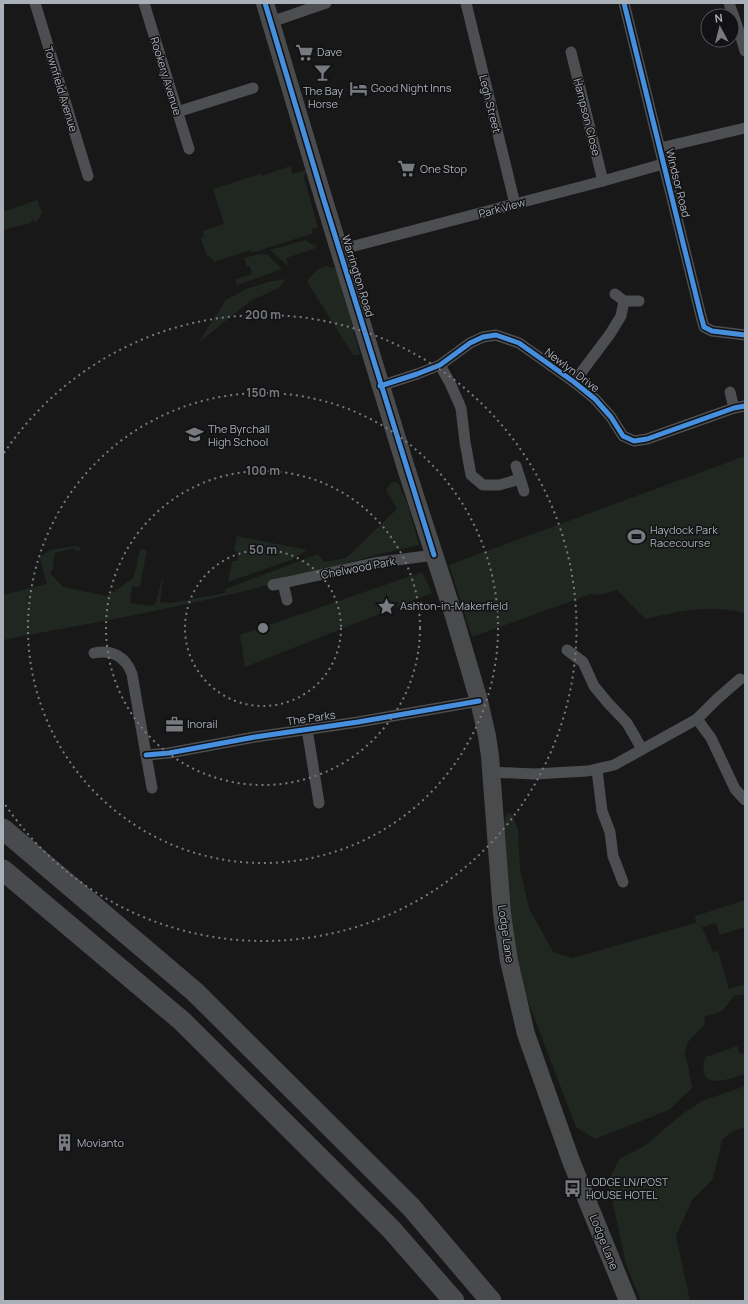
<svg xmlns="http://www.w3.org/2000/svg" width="748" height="1304" font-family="Manrope,sans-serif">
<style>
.green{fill:#202720}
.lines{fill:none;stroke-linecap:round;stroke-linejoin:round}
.minor{stroke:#4c4e51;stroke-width:11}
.primary{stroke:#4a4b4d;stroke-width:18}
.motorway{stroke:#494a4d;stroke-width:21}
.cycleway-casing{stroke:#121214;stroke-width:8}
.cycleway{stroke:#468fdf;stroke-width:5}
.ring{fill:none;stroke:#777b80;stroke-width:2;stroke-dasharray:2 4}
.labels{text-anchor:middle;stroke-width:3;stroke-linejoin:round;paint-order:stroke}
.poi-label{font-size:11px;fill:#aab0b8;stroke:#121214;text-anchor:start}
.street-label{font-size:11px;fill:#aab0b8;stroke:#121214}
.centre{fill:#777b80;stroke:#121214;stroke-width:2}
.ring-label{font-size:12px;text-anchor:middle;font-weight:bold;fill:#777b80;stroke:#121214;stroke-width:3;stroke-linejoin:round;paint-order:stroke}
</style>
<rect width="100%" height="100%" fill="#181818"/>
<g class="green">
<path d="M290,166L293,174L305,170L306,172L304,177L318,227L312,229L313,234L308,235L252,253L251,250L213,262L212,258L210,259L209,256H207L201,238L204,237L203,231L224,224L213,189L260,174L262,176Z"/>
<path d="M37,200L42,212L38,220L35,222L33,220L30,222V223L3,230V212Z"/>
<path d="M305,240L313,245L315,244L316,248L286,258L288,266L270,250Z"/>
<path d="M260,254L268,255L282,269L237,285L236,279L252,274L250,266H247L244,258Z"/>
<path d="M326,266L335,268L338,272L360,355H353L308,283V280C313,274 319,267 326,266Z"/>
<path d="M286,279L280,287L249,302L198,343L226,300L246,289L268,282Z"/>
<path d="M745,456V613C708,604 681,611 645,619L617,590L599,595L591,594L472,637L449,565Z"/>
<path d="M392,482H396L399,484L409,509L419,545C353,559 289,581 223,596C150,613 76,626 3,640V595L47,584L39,556L45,555V553L49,552V550L76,546L81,548L78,552L74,549L62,551L55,553C52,560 56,567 50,573L63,587L107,596L111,594L134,577L140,549L147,550L140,586L137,587L132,586L130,603L152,606L156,603L162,579L163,580L160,602L171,603L225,593L226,589L318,554L324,562L346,558L397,509L386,490Z"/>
<path d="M237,536L307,550L291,560L228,582L232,561H237L239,552L234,551Z"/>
<path d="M422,572L432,593L245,667L240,635Z"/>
<path d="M507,813L512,814L518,830L520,870L529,908L553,952L572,958L696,923L695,916L745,900V927L720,935L716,923L702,927L713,952L718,951L729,989L745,984V994L734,996C723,1011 723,1012 705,1016L704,1025L688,1042L684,1054L687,1060L692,1088L669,1110L595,1139L576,1127L521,983L499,835Z"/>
<path d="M737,1046L740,1054L745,1053V1074C734,1077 707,1089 704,1072C703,1066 703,1063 706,1057Z"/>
<path d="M745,1086V1127L731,1132L722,1140L713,1179L692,1200L676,1236L690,1301H641L626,1264L608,1181L620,1158L643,1147L685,1112L702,1101Z"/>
</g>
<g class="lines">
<g class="minor">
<path d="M35,3L88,176"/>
<path d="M144,3L189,149"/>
<path d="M466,3L515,204"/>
<path d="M624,3L701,316L704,327L712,331L745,335"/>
<path d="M729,3L741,37L745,51"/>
<path d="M271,22L326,3"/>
<path d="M571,52L603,181"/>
<path d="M177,112L253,88"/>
<path d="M660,148L745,128"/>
<path d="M339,250L603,181L663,164"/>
<path d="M615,294L624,301H639"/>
<path d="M440,365L450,383L461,408L465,442L471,475L483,485H499L520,479"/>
<path d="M574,382L610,334L621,316L624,301"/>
<path d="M380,386L417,374L440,365L470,343L483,337L496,335L519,343L574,382L595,399L611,417L623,436L634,441L647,439L734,408L745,406"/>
<path d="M730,392L734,408"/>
<path d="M516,466L524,491"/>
<path d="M283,583L374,563L434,555"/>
<path d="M273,585L283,583L287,600"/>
<path d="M567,650L583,662L594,686L608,703L627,723L642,749"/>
<path d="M94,653C112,649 126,657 132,674L146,755L152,788"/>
<path d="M697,719L711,738L735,789L745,800"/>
<path d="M307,729L319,803"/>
<path d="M146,755L169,753L255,737L358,722L479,701"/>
<path d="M597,770L602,811L610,832L613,856L623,882"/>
<path d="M491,772L534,774L588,771L614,765L697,719L717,699L740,679"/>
</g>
<path class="primary" d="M265,3L323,197L406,468L454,616L479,701L487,736L490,756L502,914L509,961L526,1034L571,1161L628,1301"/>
<g class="motorway">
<path d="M3,829L195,992L411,1207L491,1301"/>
<path d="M3,870L182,1021L391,1229L454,1301"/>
</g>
<defs>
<g id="cycleway">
<path d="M265,3L323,197L434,555"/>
<path d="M624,3L701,316L704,327L712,331L745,335"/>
<path d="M380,386L417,374L440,365L470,343L483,337L496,335L519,343L574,382L595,399L611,417L623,436L634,441L647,439L734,408L745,406"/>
<path d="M146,755L169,753L255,737L358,722L479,701"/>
</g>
</defs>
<use href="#cycleway" class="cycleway-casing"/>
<use href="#cycleway" class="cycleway"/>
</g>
<g class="ring">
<circle cx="263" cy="628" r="78"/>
<circle cx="263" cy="628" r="157"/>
<circle cx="263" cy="628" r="235"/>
<path d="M4 453A313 313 0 1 1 4 803"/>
</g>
<defs>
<symbol id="supermarket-bare" viewBox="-9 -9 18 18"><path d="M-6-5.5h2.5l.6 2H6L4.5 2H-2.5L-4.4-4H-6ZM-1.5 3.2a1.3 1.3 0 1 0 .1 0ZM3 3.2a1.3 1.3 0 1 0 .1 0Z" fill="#777b80" stroke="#121214" stroke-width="2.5" paint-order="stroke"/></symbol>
<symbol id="bar-bare" viewBox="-9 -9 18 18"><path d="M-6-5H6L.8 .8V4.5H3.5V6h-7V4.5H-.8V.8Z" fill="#777b80" stroke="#121214" stroke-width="2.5" paint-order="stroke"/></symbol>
<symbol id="hotel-bare" viewBox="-9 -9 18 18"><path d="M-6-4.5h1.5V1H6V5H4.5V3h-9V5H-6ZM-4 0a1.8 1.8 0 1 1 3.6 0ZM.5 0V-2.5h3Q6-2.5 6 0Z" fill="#777b80" stroke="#121214" stroke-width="2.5" paint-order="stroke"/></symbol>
<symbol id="school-bare" viewBox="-9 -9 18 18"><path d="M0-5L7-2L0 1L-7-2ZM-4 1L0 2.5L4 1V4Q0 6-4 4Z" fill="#777b80" stroke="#121214" stroke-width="2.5" paint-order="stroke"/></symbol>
<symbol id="stadium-bare" viewBox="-9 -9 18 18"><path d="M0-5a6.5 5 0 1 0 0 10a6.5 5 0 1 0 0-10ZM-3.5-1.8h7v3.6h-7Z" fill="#777b80" stroke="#121214" stroke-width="2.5" paint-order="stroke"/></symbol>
<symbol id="sight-bare" viewBox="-9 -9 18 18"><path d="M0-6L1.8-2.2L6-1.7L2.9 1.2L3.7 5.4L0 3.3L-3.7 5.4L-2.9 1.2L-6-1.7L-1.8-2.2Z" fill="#777b80" stroke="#121214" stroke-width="2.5" paint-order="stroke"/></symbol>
<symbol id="office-bare" viewBox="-9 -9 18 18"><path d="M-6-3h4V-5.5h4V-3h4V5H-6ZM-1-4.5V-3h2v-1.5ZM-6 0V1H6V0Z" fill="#777b80" stroke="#121214" stroke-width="2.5" paint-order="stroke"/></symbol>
<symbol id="building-bare" viewBox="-9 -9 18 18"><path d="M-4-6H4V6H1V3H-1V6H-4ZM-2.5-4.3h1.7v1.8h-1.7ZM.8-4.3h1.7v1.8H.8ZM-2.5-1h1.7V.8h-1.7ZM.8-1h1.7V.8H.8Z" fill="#777b80" stroke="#121214" stroke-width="2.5" paint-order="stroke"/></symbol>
<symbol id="bus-bare" viewBox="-9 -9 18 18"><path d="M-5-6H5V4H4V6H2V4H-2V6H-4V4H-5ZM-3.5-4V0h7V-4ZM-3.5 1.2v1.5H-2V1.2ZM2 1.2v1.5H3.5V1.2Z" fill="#777b80" stroke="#121214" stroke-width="2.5" paint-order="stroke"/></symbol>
</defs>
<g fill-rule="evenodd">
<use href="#supermarket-bare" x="292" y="40" width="25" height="25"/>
<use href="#bar-bare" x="310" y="60" width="25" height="25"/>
<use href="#hotel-bare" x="346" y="76" width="25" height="25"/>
<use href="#supermarket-bare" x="394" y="156" width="25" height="25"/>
<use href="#school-bare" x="182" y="422" width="25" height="25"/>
<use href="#stadium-bare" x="624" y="524" width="25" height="25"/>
<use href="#sight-bare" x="374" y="594" width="25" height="25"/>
<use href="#office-bare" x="162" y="712" width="25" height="25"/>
<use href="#building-bare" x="52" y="1130" width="25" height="25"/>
<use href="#bus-bare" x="560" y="1176" width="25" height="25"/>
</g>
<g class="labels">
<g class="poi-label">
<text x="317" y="56">Dave</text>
<text x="371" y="92">Good Night Inns</text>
<text x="323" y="95" text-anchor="middle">The Bay<tspan x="323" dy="13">Horse</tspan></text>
<text x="420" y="173">One Stop</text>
<text x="208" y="433">The Byrchall<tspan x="208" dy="13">High School</tspan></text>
<text x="650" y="534">Haydock Park<tspan x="650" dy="13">Racecourse</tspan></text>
<text x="400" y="610">Ashton-in-Makerfield</text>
<text x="187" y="728">Inorail</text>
<text x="77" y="1147">Movianto</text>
<text x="586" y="1186">LODGE LN/POST<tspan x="586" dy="13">HOUSE HOTEL</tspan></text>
</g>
<g class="street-label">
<text transform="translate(166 76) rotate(73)" y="4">Rookery Avenue</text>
<text transform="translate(61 89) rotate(73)" y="4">Townfield Avenue</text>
<text transform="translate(490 104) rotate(76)" y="4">Legh Street</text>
<text transform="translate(587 117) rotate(76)" y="4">Hampson Close</text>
<text transform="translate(678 183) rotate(76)" y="4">Windsor Road</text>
<text transform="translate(502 208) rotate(-15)" y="4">Park View</text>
<text transform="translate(358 276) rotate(73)" y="4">Warrington Road</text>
<text transform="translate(572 370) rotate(37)" y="4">Newlyn Drive</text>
<text transform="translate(358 568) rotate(-11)" y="4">Chelwood Park</text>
<text transform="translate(311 718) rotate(-8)" y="4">The Parks</text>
<text transform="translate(506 934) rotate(82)" y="4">Lodge Lane</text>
<text transform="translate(604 1242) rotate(68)" y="4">Lodge Lane</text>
</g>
</g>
<circle cx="263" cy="628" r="6" class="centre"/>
<g class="ring-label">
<text x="263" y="319">200 m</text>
<text x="263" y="397">150 m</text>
<text x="263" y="475">100 m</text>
<text x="263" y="554">50 m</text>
</g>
<rect width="748" height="1304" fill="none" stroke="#aab0b8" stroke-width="8"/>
<g transform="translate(720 28) rotate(353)"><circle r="19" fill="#121214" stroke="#4f5156"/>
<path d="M0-3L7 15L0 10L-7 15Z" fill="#777b80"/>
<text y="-6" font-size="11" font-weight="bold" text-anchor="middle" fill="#aab0b8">N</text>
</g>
</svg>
